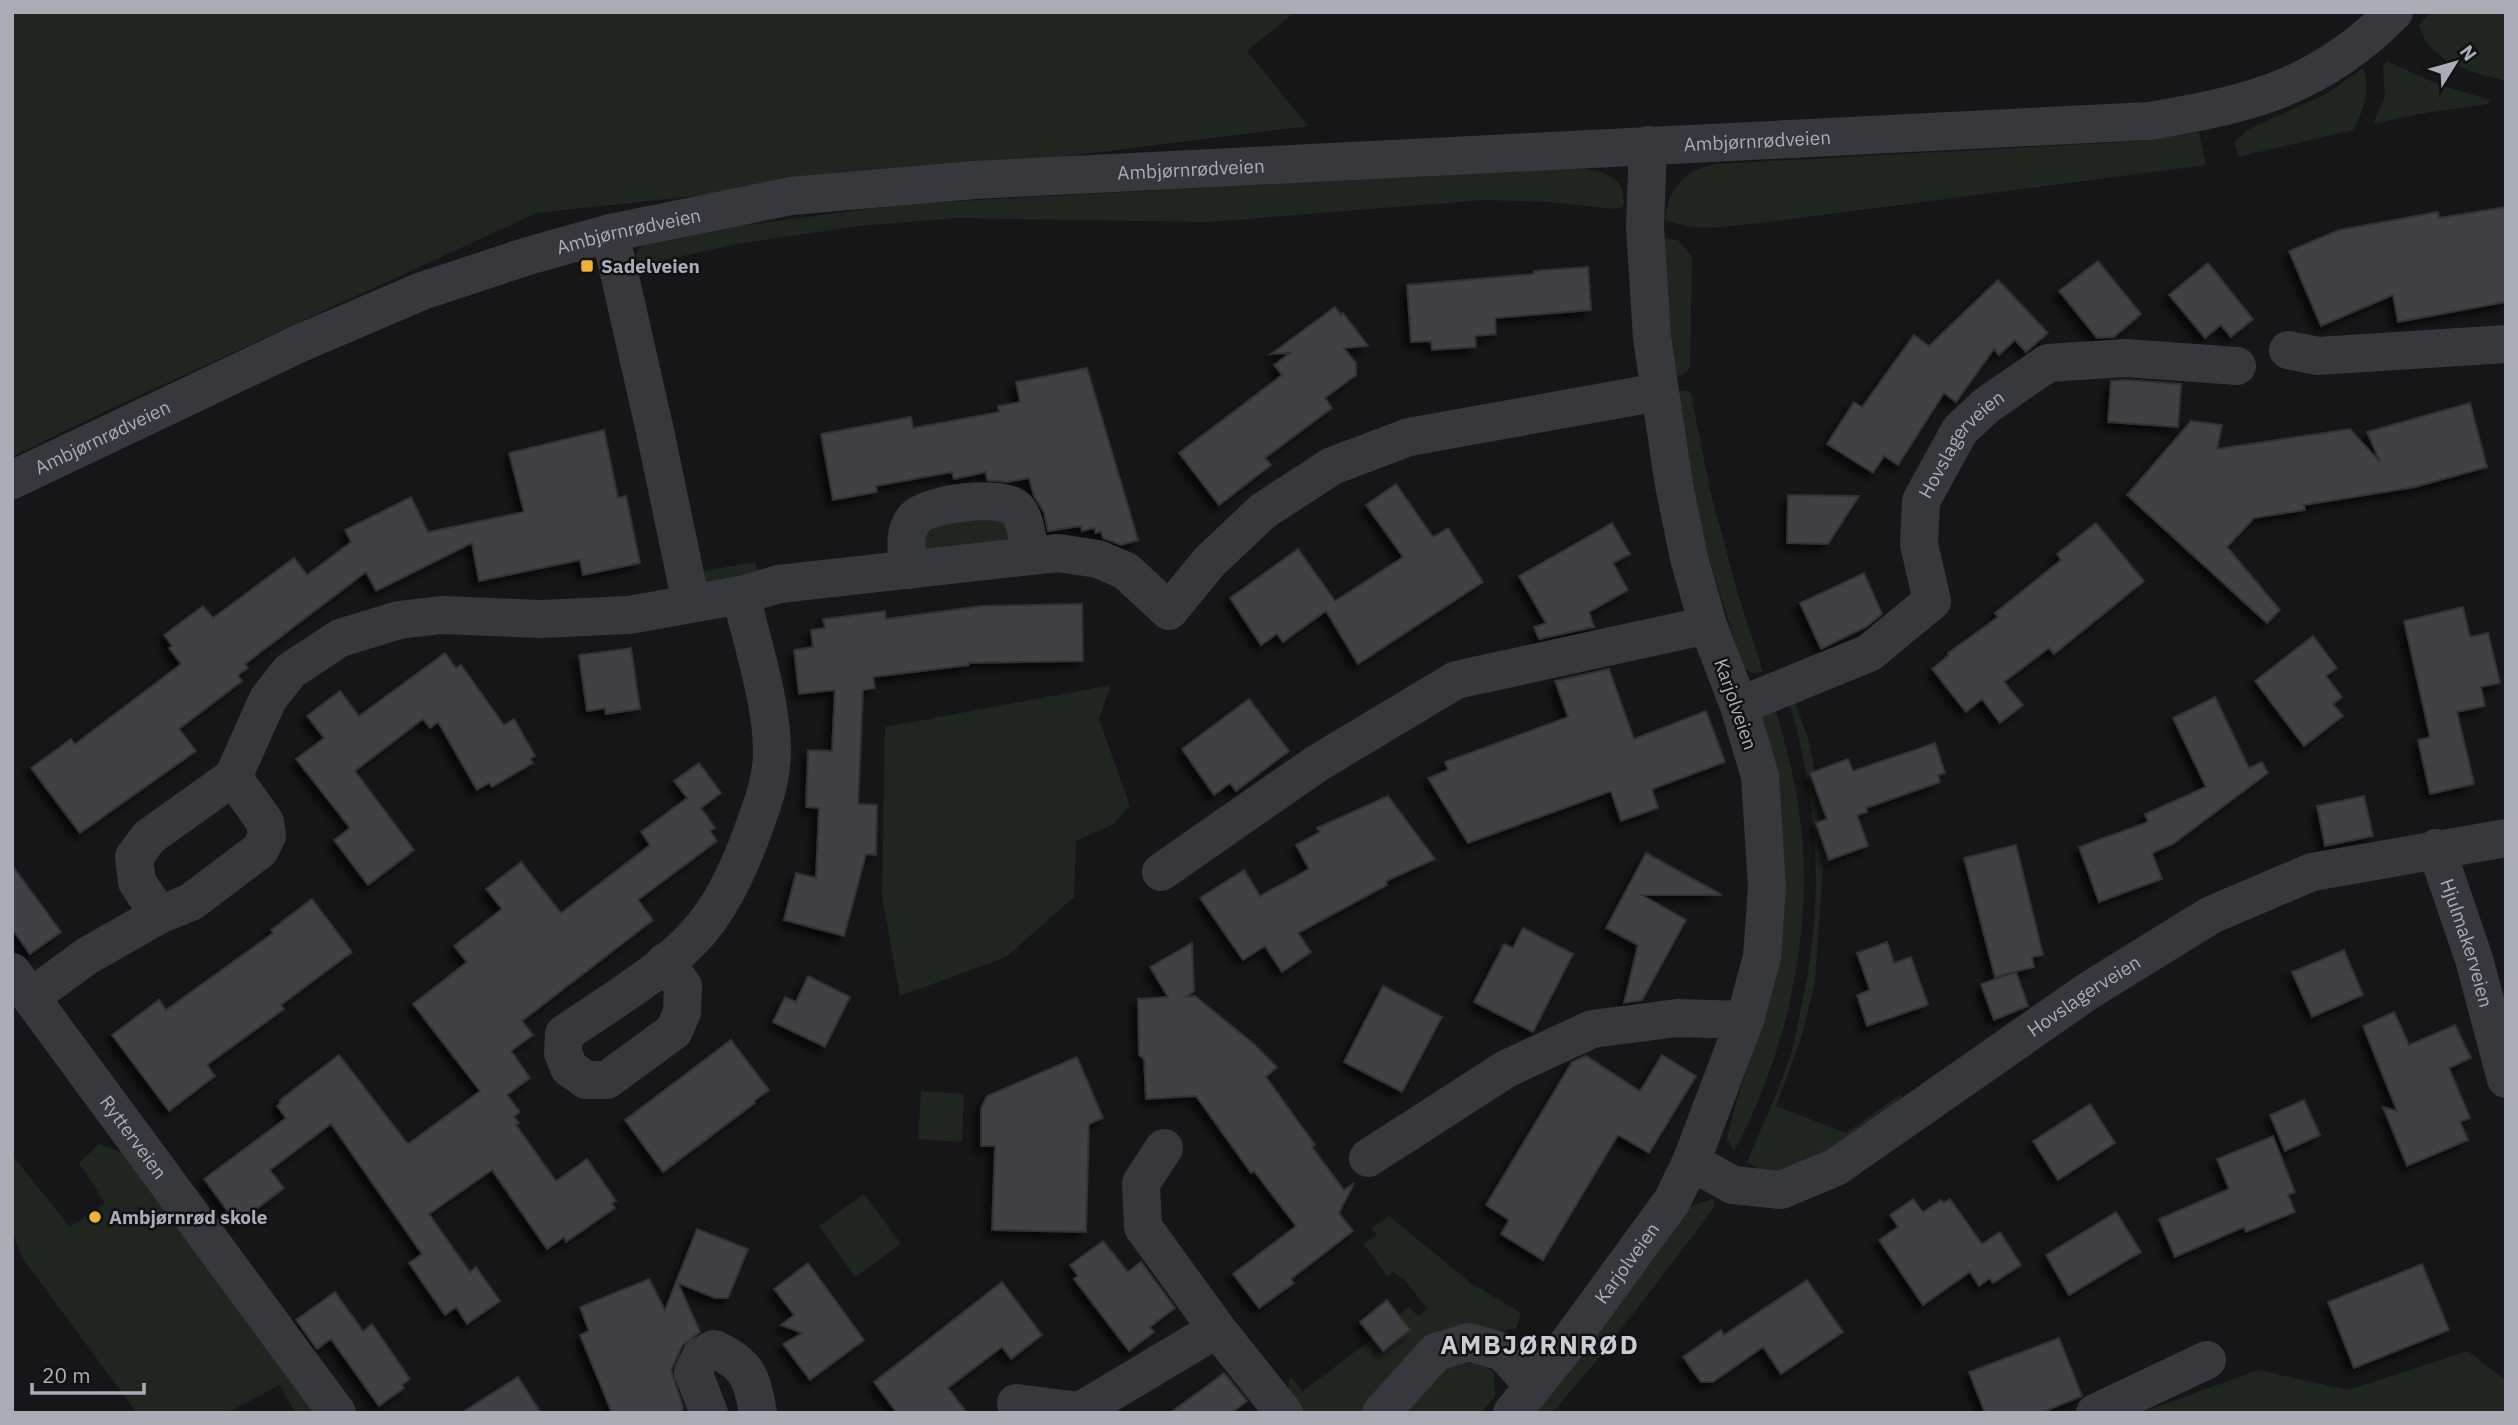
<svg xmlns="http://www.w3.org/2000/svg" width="2518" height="1425" font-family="'IBM Plex Sans',sans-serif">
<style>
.green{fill:#1e261f}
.building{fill:#404145;stroke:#303034;stroke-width:2;filter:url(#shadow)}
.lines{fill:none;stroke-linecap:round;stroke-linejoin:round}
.minor{stroke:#37383d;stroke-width:38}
.poi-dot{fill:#f2b134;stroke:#111113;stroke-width:2.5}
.labels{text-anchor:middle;stroke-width:5;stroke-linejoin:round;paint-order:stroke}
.street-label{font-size:19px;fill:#a8adb8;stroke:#111113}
.poi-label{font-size:19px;font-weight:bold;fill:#a8adb8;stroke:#111113;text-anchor:start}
.district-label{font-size:26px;font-weight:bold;letter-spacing:2px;fill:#c9ccd4;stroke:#111113}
</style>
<defs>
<filter id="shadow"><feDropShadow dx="-6" dy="6" stdDeviation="3.5" flood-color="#0009"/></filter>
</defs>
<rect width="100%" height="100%" fill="#161618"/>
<g class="green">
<path d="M12,12H1295L1247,51L1308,126L1077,155L537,213L104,412L12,457Z"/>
<path d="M2430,12H2506V81C2473,73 2428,62 2419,25Z"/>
<path d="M2385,62H2389L2440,85L2491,100L2488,104L2419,114L2373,124L2385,96L2383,68Z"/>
<path d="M2363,68C2371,90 2364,110 2353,130L2238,157L2235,142L2247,130L2328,93Z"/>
<path d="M2199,132L2206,165L1761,223C1731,225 1693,234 1665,219C1669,188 1684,170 1716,164L2141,141Z"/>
<path d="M1558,168C1585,169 1629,166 1623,207L1616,209L1548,202L1484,200L1208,222L955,218L859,226L737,244L634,267L633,264L638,250L643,246L739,226L905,204Z"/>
<path d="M1666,238L1678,240L1692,257L1690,368L1685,373L1675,377L1666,295L1663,240Z"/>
<path d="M1678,391H1688L1691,394L1711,494L1738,594L1763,672L1753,673L1743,668L1701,532L1684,455Z"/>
<path d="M1005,515L1012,542L931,560L917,533L922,526Z"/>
<path d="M755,562L759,575L700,583L699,572Z"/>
<path d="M1111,685L1099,719L1130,806L1112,825L1076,841L1074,897L1006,957L900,996L882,896L885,727Z"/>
<path d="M1795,701L1809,742L1815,771L1810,773L1827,819L1816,824L1829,863L1823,865L1815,982L1800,1042L1776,1106L1846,1133L1901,1094L1902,1099C1868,1122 1804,1177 1762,1170C1757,1169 1752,1165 1747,1162C1762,1126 1779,1090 1791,1054C1796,1039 1798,1022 1801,1007C1825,902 1819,804 1789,702Z"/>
<path d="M1773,702C1784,738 1794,773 1799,811C1816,922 1788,1053 1734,1151L1727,1139L1733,1113L1756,1041L1758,712Z"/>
<path d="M921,1091L964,1094L962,1142L918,1139Z"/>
<path d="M99,1144L134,1157L320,1413H295L280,1385L227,1413H137L23,1259L12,1231V1155L70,1227L105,1203L79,1163Z"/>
<path d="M864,1194L901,1244L855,1277L819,1226Z"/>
<path d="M1713,1199L1715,1205L1702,1224L1598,1359L1552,1413H1530L1681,1213L1693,1205Z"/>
<path d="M1389,1216L1472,1284L1521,1313L1516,1328L1499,1332L1368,1413H1295L1286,1402L1290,1377L1303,1391L1373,1338L1383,1351L1410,1331L1398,1315L1409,1307L1418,1316L1427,1309L1406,1281L1393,1272L1387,1276L1364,1244L1377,1235L1372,1228Z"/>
<path d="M2468,1351L2506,1381V1413H2140L2258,1370L2348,1390Z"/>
<path d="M1479,1361L1494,1373L1495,1397L1481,1413H1398L1443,1367Z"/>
</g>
<g class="building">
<path d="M2506,207V302L2398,322L2393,295L2321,326L2289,251L2339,230L2438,212L2439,218Z"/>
<path d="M2098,261L2141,314L2114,337L2097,338L2059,291Z"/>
<path d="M2208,263L2253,319L2231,337L2221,325L2205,338L2169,295Z"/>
<path d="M1588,267L1591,310L1495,318L1496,334L1475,336L1476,347L1432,350L1431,341L1411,342L1407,285L1534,274V271Z"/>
<path d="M1998,280L2048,333L2026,352L2015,340L1999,355L1994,349L1956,402L1944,393L1898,465L1884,456L1873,473L1827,444L1854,402L1862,407L1914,335L1929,346Z"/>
<path d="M1335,307L1341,315L1343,313L1368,346L1344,348L1356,363V375L1325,398L1332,408L1265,458L1271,465L1219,505L1179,453L1282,375L1274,365L1290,353L1271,354Z"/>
<path d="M1087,368L1138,540L1121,545L1103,538L1101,531L1096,533L1094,528L1082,531L1081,526L1048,531L1044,512L1034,496L1029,478L1007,482L987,480L986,472L954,479L952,472L876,486L877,492L833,500L821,434L911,417L913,428L999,412L998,406L1020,402L1016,382Z"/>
<path d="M2125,380L2181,384L2178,427L2108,422L2111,381Z"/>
<path d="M2470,403L2487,467L2415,487L2304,505L2305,510L2254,518L2227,547L2280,610L2267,623L2127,495L2191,421L2222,425L2217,449L2350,429L2380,462L2367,432Z"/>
<path d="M604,430L618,498L626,496L640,563L583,575L580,560L479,581L472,543L376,591L366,572L245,664L248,668L238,675L242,681L179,729L196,751L80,833L31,768L71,739L75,744L181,664L169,648L172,646L164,635L203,606L213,618L294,558L307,575L351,542L345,530L411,497L428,532L524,512L509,453Z"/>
<path d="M1396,484L1433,537L1448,528L1483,582L1358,664L1326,611L1283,642L1277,634L1261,645L1230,598L1298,549L1335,601L1403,557L1366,505Z"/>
<path d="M1788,495L1859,496L1828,544L1787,543Z"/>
<path d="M1612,523L1630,554L1613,563L1628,590L1589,612L1594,627L1539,639L1534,627L1546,623L1519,576Z"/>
<path d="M2096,523L2144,581L2054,654L2049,648L2004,682L2023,705L2000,723L1982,699L1966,712L1932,669L1949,655L1948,653L1998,617L1995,613L2061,560L2057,554Z"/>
<path d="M1864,573L1882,614L1866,627L1821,649L1800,603Z"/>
<path d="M1082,604L1083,661L969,663V665L873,677L875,688L863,690L858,804L877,805L876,855L866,854L844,936L784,920L796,873L816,878L819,808L806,807L808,750L832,751L835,690L799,694L794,650L813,647L811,630L825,628L823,619L885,611L886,619L981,606Z"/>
<path d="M2463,607L2470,637L2488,633L2500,683L2481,687L2485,706L2457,712L2474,784L2430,794L2418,740L2430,737L2404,621Z"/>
<path d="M2313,636L2337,668L2326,676L2342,697L2333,704L2343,716L2304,746L2255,681Z"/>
<path d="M631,648L640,709L606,714L605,708L587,711L579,655Z"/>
<path d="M445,653L456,668L461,665L504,725L514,719L535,756L530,759L533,763L492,787L489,783L477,790L438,722L430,728L423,719L355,771L414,850L368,885L334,840L350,828L296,759L324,738L307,716L340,691L359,716Z"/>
<path d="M1609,669L1634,739L1706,711L1725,762L1652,789L1658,808L1621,821L1611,791L1468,843L1428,778L1448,770L1445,762L1568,717L1555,681Z"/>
<path d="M2215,697L2249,768L2262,762L2268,773L2173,844L2152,853L2162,879L2099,902L2079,847L2148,822L2145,814L2206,787L2173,718Z"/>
<path d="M1249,699L1289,751L1236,791L1230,783L1214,795L1182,749Z"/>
<path d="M1935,743L1945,773L1938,775L1940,782L1866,808L1867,812L1857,815L1868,846L1829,860L1816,823L1827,819L1810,773L1848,759L1853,771Z"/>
<path d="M699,763L721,793L701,808L715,828L710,831L717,841L638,900L653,920L522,1021L533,1035L511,1051L530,1078L507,1095L520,1112L514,1117L519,1123L516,1125L556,1181L587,1159L616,1201L612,1204L615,1208L566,1242L564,1237L547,1249L492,1170L429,1214L470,1272L476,1267L500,1301L467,1324L456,1307L445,1315L409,1263L422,1254L331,1124L270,1170L284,1188L237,1224L204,1179L286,1118L277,1106L281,1102L280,1100L339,1055L408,1144L480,1091L413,1004L467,962L454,946L502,909L486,889L521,862L561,913L650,845L641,832L687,798L674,781Z"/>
<path d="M1388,796L1435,859L1386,881L1387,885L1298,933L1311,952L1282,972L1265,946L1243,960L1200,898L1244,870L1260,896L1309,869L1296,845L1320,832L1317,828Z"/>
<path d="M2364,796L2373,836L2325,846L2317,806Z"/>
<path d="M2016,845L2043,955L2032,957L2034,967L1995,977L1964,858Z"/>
<path d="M1646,853L1722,895H1642L1686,920L1642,1000L1624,1003L1638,945L1606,928Z"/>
<path d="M12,865L61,932L30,954L12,929Z"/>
<path d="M312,899L352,952L281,1005L284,1009L207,1065L215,1076L169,1111L112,1035L159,1000L166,1010L273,933L271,930Z"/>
<path d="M1523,928L1573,954L1533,1032L1474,1002L1504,944L1513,948Z"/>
<path d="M1887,942L1894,963L1911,957L1928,1005L1867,1026L1857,995L1870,990L1857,953Z"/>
<path d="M1192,943L1194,991L1186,997L1195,996L1255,1045L1277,1067L1266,1077L1315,1145L1312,1147L1344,1190L1354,1183L1339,1213L1353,1231L1291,1279L1294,1283L1259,1308L1233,1274L1296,1226L1254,1171L1251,1173L1196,1096L1146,1099L1144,1059L1139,1055L1138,999L1168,997L1150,967Z"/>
<path d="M2344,950L2363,995L2312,1017L2292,972Z"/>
<path d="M2016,972L2028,1006L1994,1020L1981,984Z"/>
<path d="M808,976L850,997L825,1047L773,1022L785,997L796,1002Z"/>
<path d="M1383,986L1442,1017L1402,1092L1344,1062Z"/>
<path d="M2394,1012L2409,1045L2455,1025L2471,1058L2449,1068L2470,1118L2460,1122L2468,1140L2407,1166L2383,1107L2397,1111L2363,1026Z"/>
<path d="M731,1040L769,1090L754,1101L755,1103L663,1172L625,1120Z"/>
<path d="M1662,1055L1696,1076L1649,1153L1618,1135L1543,1260L1501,1234L1509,1220L1486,1205L1572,1062L1586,1056L1640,1091Z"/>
<path d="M1077,1057L1103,1118L1089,1124L1086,1232L992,1230L995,1146H981V1108L987,1096Z"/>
<path d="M2304,1100L2320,1135L2285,1151L2270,1115Z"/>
<path d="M2090,1104L2115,1143L2058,1180L2033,1141Z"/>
<path d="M2273,1136L2295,1192L2288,1195L2295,1212L2246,1232L2244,1227L2175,1257L2159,1219L2229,1189L2217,1159Z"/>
<path d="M1913,1199L1923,1212L1941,1200L1943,1203L1950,1199L1982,1244L2000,1232L2021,1265L1993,1283L1990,1278L1979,1286L1970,1272L1923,1305L1879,1240L1898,1227L1890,1215Z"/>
<path d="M2116,1212L2141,1252L2069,1295L2046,1255Z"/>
<path d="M697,1229L748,1249L728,1298H715L678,1283L700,1332L682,1346L671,1370L683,1407L681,1413H612L580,1335L589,1331L580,1307L649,1279L665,1310Z"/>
<path d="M1103,1241L1128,1272L1141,1262L1175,1308L1150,1327L1154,1332L1129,1351L1074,1279L1078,1276L1070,1265Z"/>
<path d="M808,1263L864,1340L810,1380L783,1344L802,1333L781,1325L794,1315L774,1289Z"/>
<path d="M2422,1264L2449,1330L2354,1368L2328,1302Z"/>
<path d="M1807,1280L1843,1332L1781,1374L1763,1347L1713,1382H1701L1683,1357L1721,1330L1724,1335Z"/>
<path d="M1002,1282L1042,1335L1011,1359L1002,1347L948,1388L967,1413H897L874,1382Z"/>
<path d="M335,1292L363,1331L372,1324L410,1379L402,1385L404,1388L379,1406L331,1339L317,1349L296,1320Z"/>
<path d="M1387,1300L1410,1330L1383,1351L1360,1322Z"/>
<path d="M2059,1338L2082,1396L2041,1413H1985L1969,1372Z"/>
<path d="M1224,1373L1247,1401L1231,1413H1170Z"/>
<path d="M518,1377L541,1413H461Z"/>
</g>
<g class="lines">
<g class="minor">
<path d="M610,233L655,431L691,603"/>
<path d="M2288,350L2318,356L2506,344"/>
<path id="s1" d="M12,480L298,344L422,291L528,256L610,233L791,196L974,180L2149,121C2250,104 2319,88 2394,12"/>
<path d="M909,570C907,552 902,532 915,518C929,503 1002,494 1017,509C1027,521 1027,540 1030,555"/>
<path id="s2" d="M1739,706L1869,653L1932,601L1919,544L1921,501L1960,430L1987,405L2048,363L2125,358L2237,366"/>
<path id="s3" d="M2436,848L2474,959L2506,1079"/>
<path d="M1161,872L1316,764L1456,680L1708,625"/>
<path d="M159,915L137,882L134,857L149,837L233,777L268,699L290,671L340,638L399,620L441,615L541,619L629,615L741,595L779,584L1058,553L1098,559L1126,571L1169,611L1210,561L1263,511L1332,466L1409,437L1659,392"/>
<path d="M665,962L683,986L682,1012L674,1031L607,1080H586L569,1068L563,1053L564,1034C611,1001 675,966 709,919C728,893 741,863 752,833C762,806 772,781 772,751C772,702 752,643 741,595"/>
<path id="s4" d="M12,972L337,1413"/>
<path d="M31,997L87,956L159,915L191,902L260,850L267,836L265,822L233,777"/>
<path d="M1164,1148L1141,1183L1143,1227L1217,1329L1284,1413"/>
<path d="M1368,1158L1506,1069L1592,1029L1677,1018L1745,1020"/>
<path id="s5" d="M1691,1162L1733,1185L1781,1190L1836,1167L2088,991L2211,915L2312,872L2506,838"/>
<path d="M1016,1403L1080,1411L1217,1329"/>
<path d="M709,1413L693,1372L701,1356L714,1349C748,1364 752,1378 758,1413"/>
<path d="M1381,1413L1436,1352L1469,1342L1503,1352L1534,1386"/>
<path id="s6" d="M1512,1413L1569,1342L1672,1201L1691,1162L1745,1020L1762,957L1767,887L1760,776L1739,706L1708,625L1689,558L1674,485L1652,338L1645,226L1648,145"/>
<path d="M2095,1413L2207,1360"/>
</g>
</g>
<g class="poi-dot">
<rect x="580" y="259" width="14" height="14" rx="3.5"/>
<circle cx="95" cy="1217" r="7"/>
</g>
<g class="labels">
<g class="street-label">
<text dy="7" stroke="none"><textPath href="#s1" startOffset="1801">Ambjørnrødveien</textPath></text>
<text dy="7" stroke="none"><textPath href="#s1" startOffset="1234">Ambjørnrødveien</textPath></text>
<text dy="7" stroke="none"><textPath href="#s1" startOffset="667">Ambjørnrødveien</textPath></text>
<text dy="7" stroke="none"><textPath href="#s1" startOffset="100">Ambjørnrødveien</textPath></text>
<text dy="7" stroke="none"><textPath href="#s2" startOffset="394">Hovslagerveien</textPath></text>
<text transform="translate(1736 704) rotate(71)" y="7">Karjolveien</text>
<text dy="7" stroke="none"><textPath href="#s3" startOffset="100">Hjulmakerveien</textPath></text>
<text dy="7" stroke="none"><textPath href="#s5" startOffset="457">Hovslagerveien</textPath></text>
<text dy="7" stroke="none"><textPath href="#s4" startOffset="205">Rytterveien</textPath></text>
<text dy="7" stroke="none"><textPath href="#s6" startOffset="189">Karjolveien</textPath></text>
</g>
<g class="poi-label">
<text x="601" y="273">Sadelveien</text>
<text x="109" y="1224">Ambjørnrød skole</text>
</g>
<g class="district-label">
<text x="1540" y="1354">AMBJØRNRØD</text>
</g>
</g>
<rect width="2518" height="1425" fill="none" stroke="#a8adb8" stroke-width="28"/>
<g transform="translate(2455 63) rotate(53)" stroke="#111113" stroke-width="5" paint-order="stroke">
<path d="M0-5L12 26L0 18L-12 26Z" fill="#a8adb8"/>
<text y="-10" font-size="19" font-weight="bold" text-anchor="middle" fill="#a8adb8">N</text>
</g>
<path d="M32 1383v10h112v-10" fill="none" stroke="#a8adb8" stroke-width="3.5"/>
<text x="42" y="1383" font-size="21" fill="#a8adb8" stroke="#111113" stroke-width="5" paint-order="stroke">20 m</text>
</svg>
